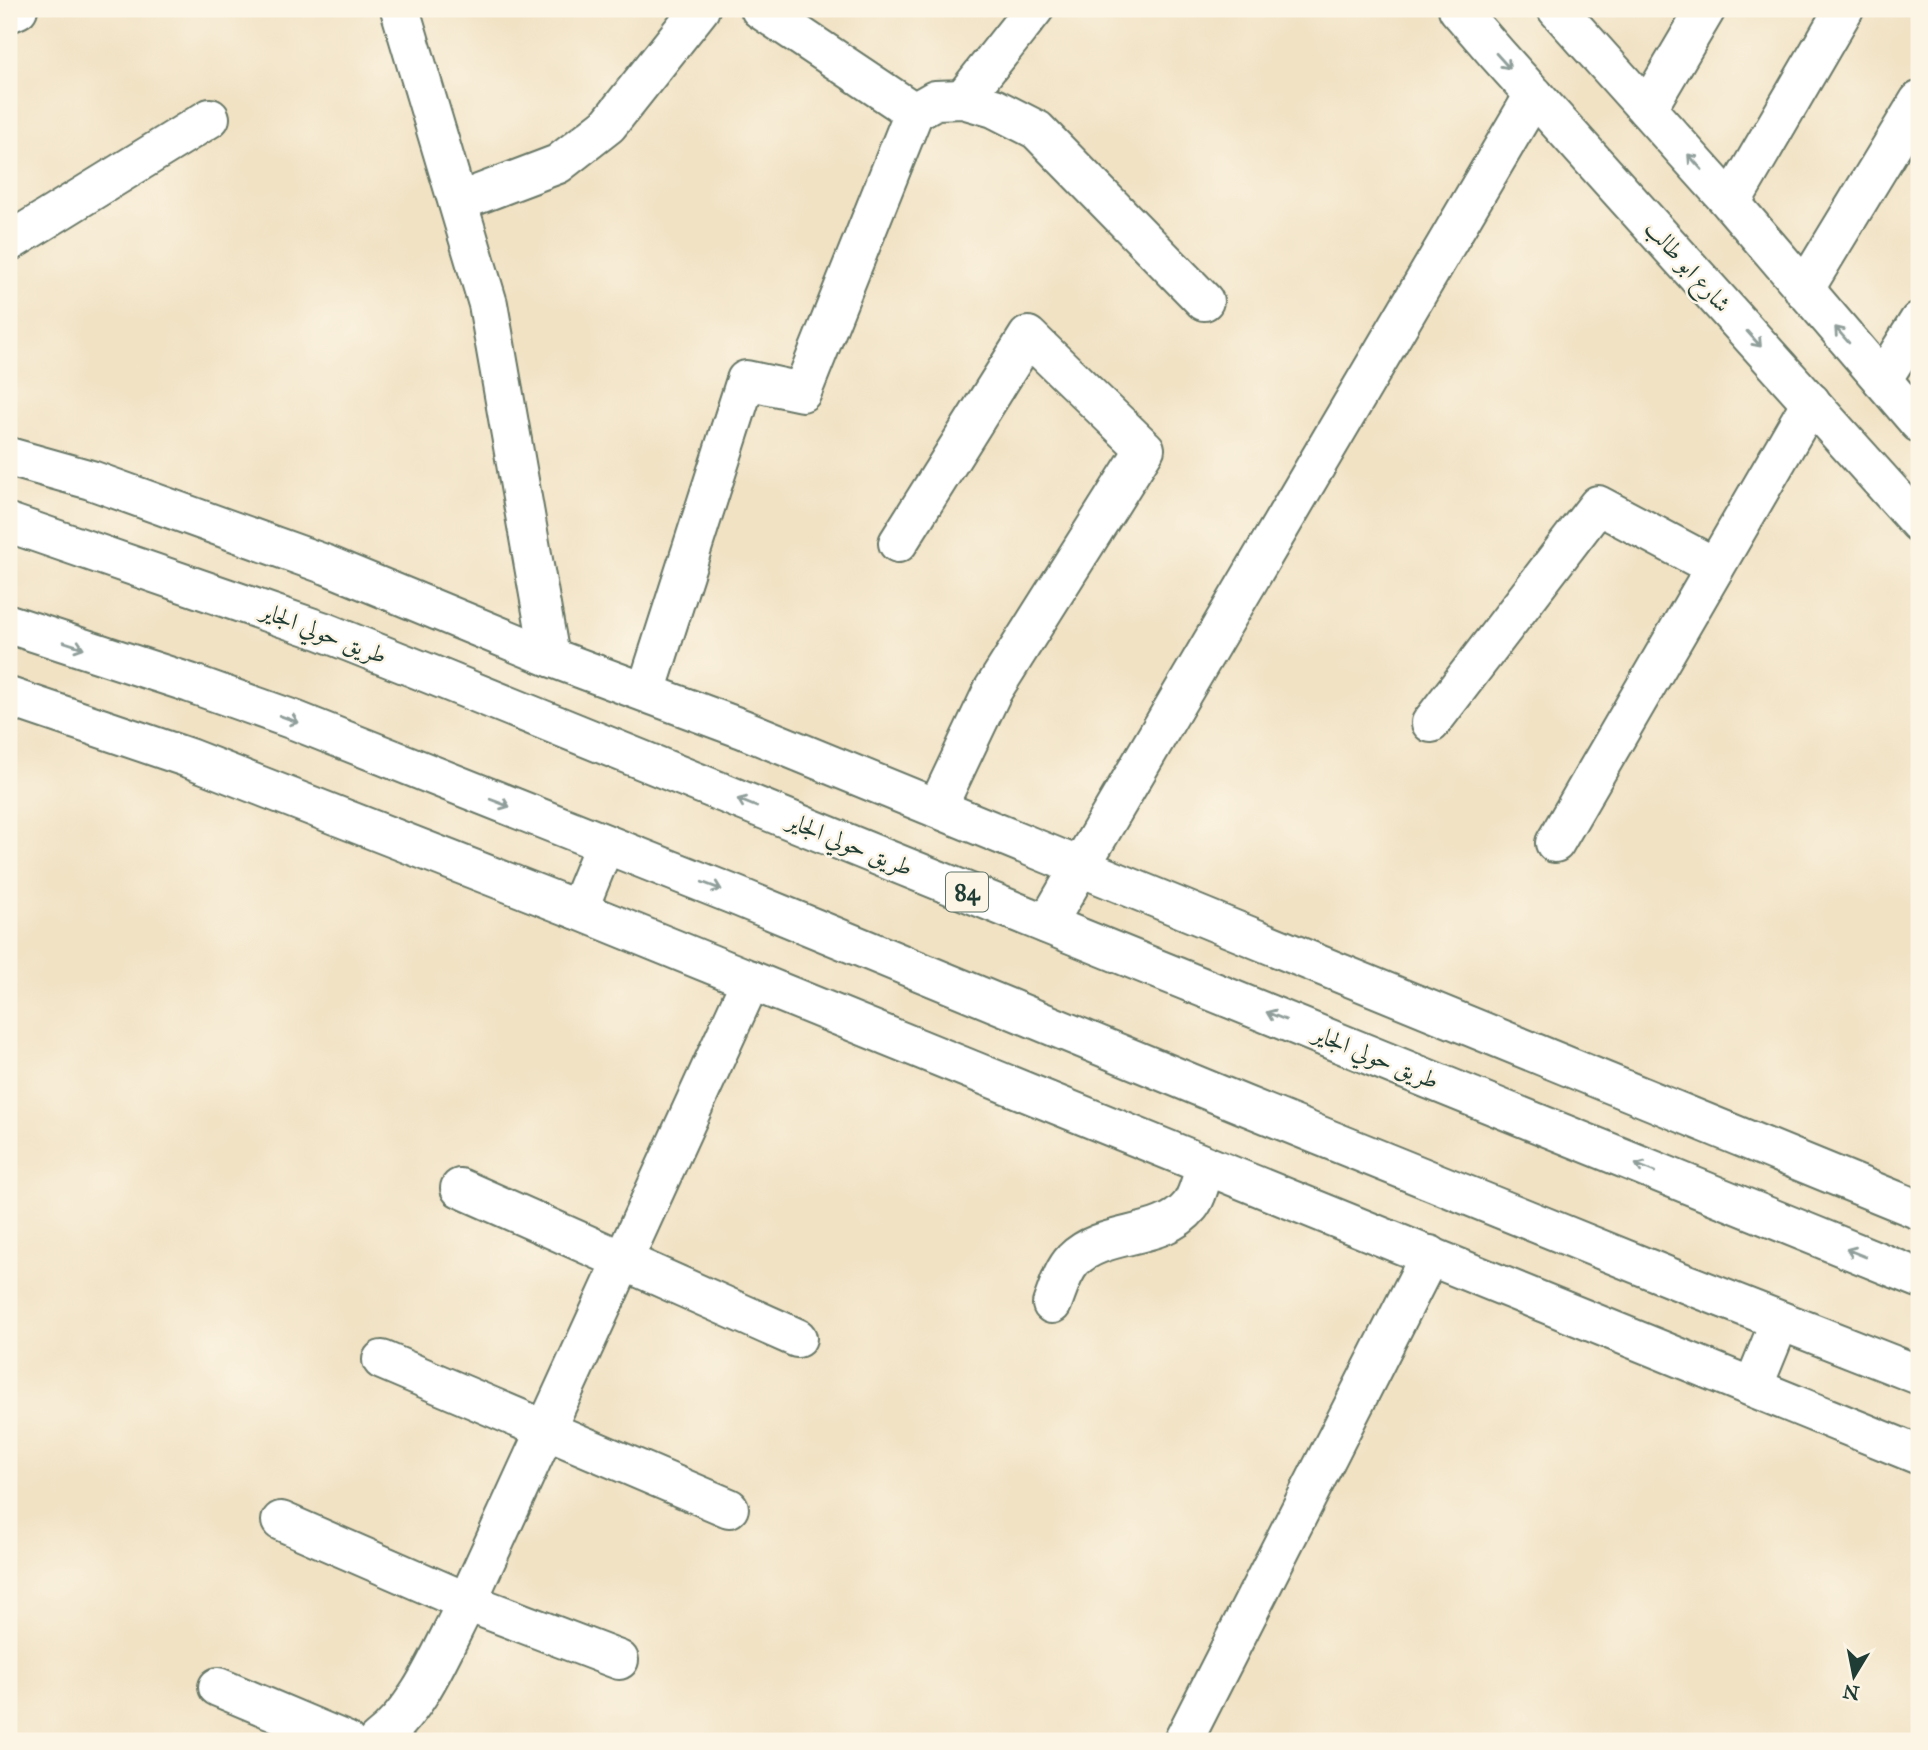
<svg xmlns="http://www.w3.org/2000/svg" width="1928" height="1750" font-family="'IM FELL Great Primer',Amiri,serif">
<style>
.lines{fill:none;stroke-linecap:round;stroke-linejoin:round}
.minor-casing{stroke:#687766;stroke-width:42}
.major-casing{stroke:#687766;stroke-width:42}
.highway-casing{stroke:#687766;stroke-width:42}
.minor{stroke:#fff;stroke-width:38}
.major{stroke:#fff;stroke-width:38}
.highway{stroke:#fff;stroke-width:38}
.oneway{stroke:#8f9e9a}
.labels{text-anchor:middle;stroke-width:5;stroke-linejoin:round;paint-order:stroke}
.shield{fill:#fcf5e5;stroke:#617469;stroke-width:2}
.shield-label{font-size:23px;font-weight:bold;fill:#1f3d34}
.street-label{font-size:24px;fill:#1f3d34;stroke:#fcf5e5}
</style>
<rect width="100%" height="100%" fill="#fcf5e5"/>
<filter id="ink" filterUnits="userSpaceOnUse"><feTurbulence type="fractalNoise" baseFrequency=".0143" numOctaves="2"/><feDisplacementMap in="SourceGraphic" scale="14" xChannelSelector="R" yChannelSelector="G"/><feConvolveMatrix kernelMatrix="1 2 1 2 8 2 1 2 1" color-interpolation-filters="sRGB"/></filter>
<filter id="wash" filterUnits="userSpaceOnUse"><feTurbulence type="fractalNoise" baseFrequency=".00686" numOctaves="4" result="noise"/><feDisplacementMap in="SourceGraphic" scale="28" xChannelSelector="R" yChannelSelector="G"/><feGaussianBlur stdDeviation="1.57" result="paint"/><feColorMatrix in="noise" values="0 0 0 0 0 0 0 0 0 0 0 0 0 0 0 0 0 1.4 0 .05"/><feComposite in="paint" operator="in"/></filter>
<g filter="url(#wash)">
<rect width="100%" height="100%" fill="#f1e2c4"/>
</g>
<g filter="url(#ink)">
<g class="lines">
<defs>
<g id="minor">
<path d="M400,9L488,304L550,657"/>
<path d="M1458,9L1497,54L1919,523"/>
<path d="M1557,9L1731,203L1919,423"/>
<path d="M9,13L18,9"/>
<path d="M963,99L1034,9"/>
<path d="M1647,109L1706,9"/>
<path d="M914,112L935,100L963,99L994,108L1037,130L1204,301"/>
<path d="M458,202L558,164L608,125L700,9"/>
<path d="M1731,203L1844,9"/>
<path d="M9,242L210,118"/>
<path d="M1804,290L1919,101"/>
<path d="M1882,380L1919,321"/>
<path d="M898,543L1028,336L1145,449L993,690L937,808"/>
<path d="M646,692L746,380L802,392L914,112L760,9"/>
<path d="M1431,723L1598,505L1715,567"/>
<path d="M1555,843L1811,402"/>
<path d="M1080,867L1534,95"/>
<path d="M460,1188L797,1338"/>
<path d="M1052,1304C1058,1289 1062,1272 1073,1260C1103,1229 1162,1241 1190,1206C1198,1196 1201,1178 1206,1166"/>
<path d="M382,1360L729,1508"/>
<path d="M281,1521L467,1602L619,1660"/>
<path d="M218,1687L346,1741"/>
<path d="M377,1741C421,1708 442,1649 467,1602L751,980"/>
<path d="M1183,1741L1430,1255"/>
</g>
<g id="major">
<path d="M9,457L91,480L327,565L550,657L743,729L1919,1210"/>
<path d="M9,697L189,758L578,910L1919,1455"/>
</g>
<g id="highway">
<path d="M9,523L322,631L435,676L1919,1278"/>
<path d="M9,624L190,683L294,720L739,897L1244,1105L1674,1279L1919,1375"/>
<path d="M578,910L605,844"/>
<path d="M1047,924L1080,867"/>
<path d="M1753,1387L1780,1321"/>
</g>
</defs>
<use href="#minor" class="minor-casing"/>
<use href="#major" class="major-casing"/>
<use href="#highway" class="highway-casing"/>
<use href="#minor" class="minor"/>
<use href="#major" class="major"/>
<use href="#highway" class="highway"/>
</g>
<defs><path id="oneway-shaft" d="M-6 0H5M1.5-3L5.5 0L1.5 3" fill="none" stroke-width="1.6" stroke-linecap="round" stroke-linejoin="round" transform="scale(1.75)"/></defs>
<g class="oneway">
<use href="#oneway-shaft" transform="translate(1503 61) rotate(48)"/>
<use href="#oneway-shaft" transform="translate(1695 162) rotate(-132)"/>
<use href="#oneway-shaft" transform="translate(1842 335) rotate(-131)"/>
<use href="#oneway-shaft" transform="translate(1754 339) rotate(48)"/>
<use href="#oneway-shaft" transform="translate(74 645) rotate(18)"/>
<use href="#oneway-shaft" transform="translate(289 719) rotate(20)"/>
<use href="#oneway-shaft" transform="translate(500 803) rotate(21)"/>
<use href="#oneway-shaft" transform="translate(747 803) rotate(-158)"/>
<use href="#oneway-shaft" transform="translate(712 886) rotate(21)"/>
<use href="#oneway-shaft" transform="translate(1276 1016) rotate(-158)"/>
<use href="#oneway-shaft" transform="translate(1645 1168) rotate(-158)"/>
<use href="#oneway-shaft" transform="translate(1856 1253) rotate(-158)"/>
</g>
</g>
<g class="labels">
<rect class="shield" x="946" y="872.5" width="42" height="39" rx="5"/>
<g class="shield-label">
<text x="967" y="900">84</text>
</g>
<g class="street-label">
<text transform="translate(1688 266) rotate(48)" y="8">شارع ابو طالب</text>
<text transform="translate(324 633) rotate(21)" y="8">طريق حولي الجاير</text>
<text transform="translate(850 844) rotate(22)" y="8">طريق حولي الجاير</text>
<text transform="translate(1376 1057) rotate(22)" y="8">طريق حولي الجاير</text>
</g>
</g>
<rect width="1928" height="1750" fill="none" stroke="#fcf5e5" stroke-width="35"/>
<g transform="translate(1854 1676) rotate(190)" stroke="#fcf5e5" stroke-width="5" paint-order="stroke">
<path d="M0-5L12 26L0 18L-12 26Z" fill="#1f3d34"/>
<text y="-10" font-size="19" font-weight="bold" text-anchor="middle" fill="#1f3d34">N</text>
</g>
</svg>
